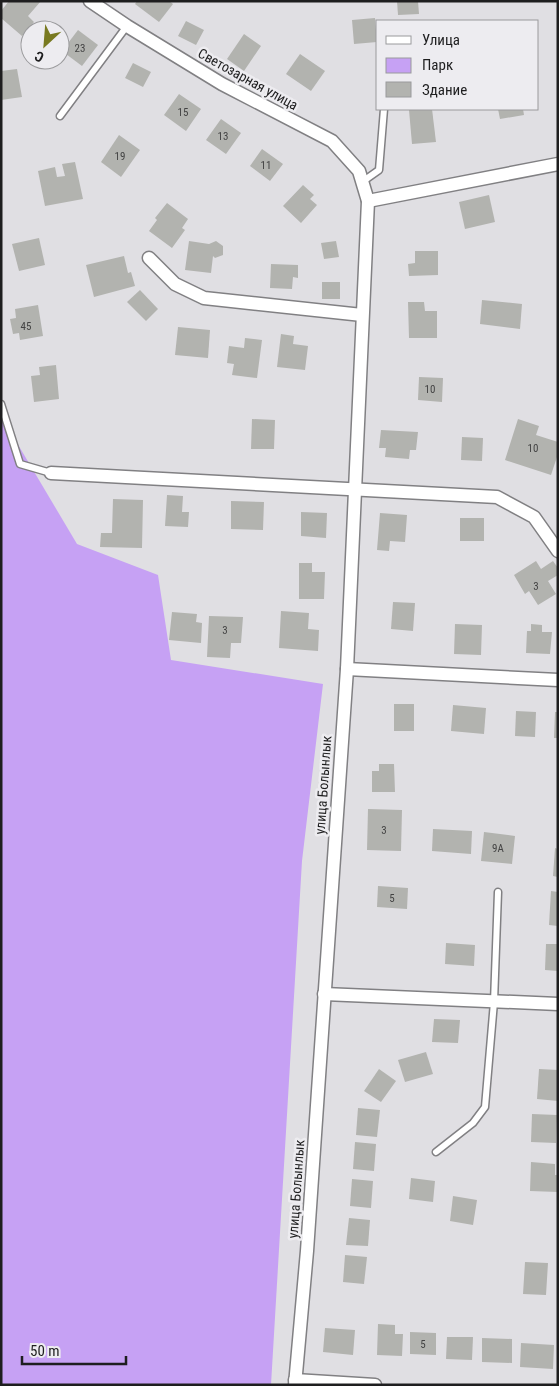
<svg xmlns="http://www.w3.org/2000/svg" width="559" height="1386" font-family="'Roboto Condensed',sans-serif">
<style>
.green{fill:#c6a1f4}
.building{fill:#b2b3af}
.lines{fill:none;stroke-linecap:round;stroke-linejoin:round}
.service-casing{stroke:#818083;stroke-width:9}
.minor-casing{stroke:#818083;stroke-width:15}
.service{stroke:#fff;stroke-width:6}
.minor{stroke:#fff;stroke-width:12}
.labels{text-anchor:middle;stroke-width:5;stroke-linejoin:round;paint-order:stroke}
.number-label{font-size:11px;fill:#434343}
.street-label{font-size:14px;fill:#1e1e1f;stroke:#edecf0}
</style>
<rect width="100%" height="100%" fill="#e0dfe3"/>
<path class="green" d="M1,416L77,544L158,575L171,660L323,684L302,861L271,1385H1Z"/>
<g class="building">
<path d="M9,1H41L28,16L34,22L22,36L1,18V11Z"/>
<path d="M137,1H169L173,4L159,22L135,4Z"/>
<path d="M397,1H418L419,14L398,15Z"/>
<path d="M375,18L377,42L354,44L352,20Z"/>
<path d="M186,21L204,30L196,45L178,36Z"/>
<path d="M78,30L98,45L82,66L62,51Z"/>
<path d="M244,34L261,46L244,71L227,59Z"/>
<path d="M300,54L325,71L311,91L286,74Z"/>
<path d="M133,63L151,72L143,87L125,78Z"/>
<path d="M17,69L22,97L1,100V71Z"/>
<path d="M179,94L201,109L186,131L164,115Z"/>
<path d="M417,109H432L436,142L412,144L409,110Z"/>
<path d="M498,109H523L524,115L500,119Z"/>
<path d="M221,119L241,133L226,154L206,140Z"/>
<path d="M119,135L140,150L121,177L101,162Z"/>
<path d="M262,149L283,164L270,181L250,166Z"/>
<path d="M75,162L83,199L45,206L38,171L55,167L57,177L65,176L62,164Z"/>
<path d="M303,185L314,195L310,199L317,205L301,223L283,206Z"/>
<path d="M489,195L495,222L465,229L459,202Z"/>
<path d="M167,203L188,219L182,228L185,230L172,248L149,231L157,220L155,218Z"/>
<path d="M39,238L45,265L19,271L12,244Z"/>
<path d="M189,241L209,244L216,241L223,246V255L215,258L213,256L211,273L185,270Z"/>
<path d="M336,241L339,257L324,259L321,243Z"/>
<path d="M415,251H438V275L409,276L408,264L415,263Z"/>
<path d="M124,256L128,273L131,272L135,286L94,297L86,265Z"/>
<path d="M271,264L298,265V278L293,277L292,289L270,288Z"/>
<rect x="322" y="282" width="18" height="17"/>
<path d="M140,290L158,309L146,321L127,302Z"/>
<path d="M482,300L522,304L520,329L480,324Z"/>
<path d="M408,302H424L425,311H437V338H409Z"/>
<path d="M38,305L43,336L20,340L19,333L13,334L10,319L16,318L15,309Z"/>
<path d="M178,327L210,330L208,358L175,355Z"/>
<path d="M281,334L294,336L293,344L308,346L305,370L277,367Z"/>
<path d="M245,338L262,340L257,378L232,375L234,364L227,363L229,346L244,348Z"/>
<path d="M56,365L59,399L34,402L31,376L40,375L39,367Z"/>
<path d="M419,377L443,378L442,402L418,400Z"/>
<path d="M252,419L275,420L274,449H251Z"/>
<path d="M518,419L539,426L536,435L558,442V454L551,475L505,460Z"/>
<path d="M381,430L418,432L416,450H410L409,459L385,457L386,448H379Z"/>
<path d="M462,437L483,438L482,461L461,460Z"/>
<path d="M167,495L183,496L182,512H189L188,527L165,526Z"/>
<path d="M113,499L143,500L142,548L100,547L101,533H112Z"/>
<path d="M231,501L264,502L263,530L231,529Z"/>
<path d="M301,512L327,513L326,538L301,536Z"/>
<path d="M380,513L407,515L405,542L390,541L389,551L377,550Z"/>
<rect x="460" y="518" width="24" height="23"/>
<path d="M536,561L541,569L553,561L558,568V575L548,581L556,594L538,605L529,591L525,594L514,575Z"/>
<path d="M299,563H312V572H325L324,599H299Z"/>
<path d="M393,602L415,603L413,631L391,629Z"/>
<path d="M281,611L309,613L308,629L319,630L318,651L279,648Z"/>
<path d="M172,612L197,614L196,622L202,623L201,643L169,640Z"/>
<path d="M209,616L243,617L241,643H231L230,658L207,657Z"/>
<path d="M455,624L482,625L481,655L454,654Z"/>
<path d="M531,624L542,625V632H552L550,654L526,653L527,631H531Z"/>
<rect x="394" y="704" width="20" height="27"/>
<path d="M453,705L486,708L484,734L451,731Z"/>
<path d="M516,711L536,712L535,737L515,736Z"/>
<path d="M555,712H558V738H554Z"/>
<path d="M379,764H394L395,792H372V771H379Z"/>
<path d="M368,809L402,810L401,851L367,850Z"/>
<path d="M433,829L472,831L471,854L432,851Z"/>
<path d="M484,832L515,836L512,864L481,861Z"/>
<path d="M555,848L558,849V877L553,876Z"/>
<path d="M378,886L408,888L407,909L377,907Z"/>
<path d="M551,891L558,892V926L549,925Z"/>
<path d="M446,943L475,945L474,966L445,964Z"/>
<path d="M546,944H558V971L545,970Z"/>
<path d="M434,1019L460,1020L458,1043L432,1042Z"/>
<path d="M426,1052L433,1074L405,1082L398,1060Z"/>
<path d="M379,1069L396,1081L381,1102L364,1091Z"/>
<path d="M539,1069L558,1070V1101L537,1099Z"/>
<path d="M358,1108L380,1110L377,1137L356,1135Z"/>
<path d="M532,1114L557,1115L556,1143L531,1142Z"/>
<path d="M355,1142L376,1144L374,1171L353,1169Z"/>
<path d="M531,1162L555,1164V1175H558V1192L530,1191Z"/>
<path d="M411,1178L435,1181L433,1202L409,1199Z"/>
<path d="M352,1179L373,1181L371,1208L350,1206Z"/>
<path d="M453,1196L477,1200L473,1225L450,1221Z"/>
<path d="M349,1218L370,1220L368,1246L346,1245Z"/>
<path d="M345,1255L367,1257L364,1284L343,1282Z"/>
<path d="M525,1262L548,1263L546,1295L523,1294Z"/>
<path d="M378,1324L395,1325V1334H403L402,1356L377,1355Z"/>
<path d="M325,1328L355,1330L353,1355L323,1352Z"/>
<path d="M410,1332L436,1333V1355L410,1354Z"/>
<path d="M447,1337H473L472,1360L446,1359Z"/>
<path d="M482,1338L512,1339V1363L482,1362Z"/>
<path d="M521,1343L554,1345L553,1369L520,1367Z"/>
</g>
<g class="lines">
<defs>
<g id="service">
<path d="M60,116L127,26"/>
<path d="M362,182L379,170L384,109"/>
<path d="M1,404L20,464L51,473"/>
<path d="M436,1152L473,1123L485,1107L494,1002L498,892"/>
</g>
<g id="minor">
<path d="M90,1L127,26L222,84L332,141L359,171L368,201L347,669L307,1251L295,1385"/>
<path d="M368,201L558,164"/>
<path d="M149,258L175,284L204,298L362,315"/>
<path d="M51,473L497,497L534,517L558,551"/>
<path d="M347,669L558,680"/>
<path d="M324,994L558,1004"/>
<path d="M295,1380L375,1385"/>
</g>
</defs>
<use href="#service" class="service-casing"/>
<use href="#minor" class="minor-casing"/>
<use href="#service" class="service"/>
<use href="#minor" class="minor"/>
</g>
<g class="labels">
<g class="number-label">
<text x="80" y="52">23</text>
<text x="183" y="116">15</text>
<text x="223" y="140">13</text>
<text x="120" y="160">19</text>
<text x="266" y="169">11</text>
<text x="26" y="330">45</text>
<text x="430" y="393">10</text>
<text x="533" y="452">10</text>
<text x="536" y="590">3</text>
<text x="225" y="634">3</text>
<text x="384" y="834">3</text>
<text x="498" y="852">9А</text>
<text x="392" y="902">5</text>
<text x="423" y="1348">5</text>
</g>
<g class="street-label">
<text transform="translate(248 79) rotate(29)" y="5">Светозарная улица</text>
<text transform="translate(323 785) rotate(-86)" y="5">улица Болынлык</text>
<text transform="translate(296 1189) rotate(-86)" y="5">улица Болынлык</text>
</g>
</g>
<rect width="559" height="1386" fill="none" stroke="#1e1e1f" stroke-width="5"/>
<rect x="376" y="20" width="162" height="90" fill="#edecf0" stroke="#9a9a9c"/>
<rect x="386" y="36" width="25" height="8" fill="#ffffff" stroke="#9a9a9c"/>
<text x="422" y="45" font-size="15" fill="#1e1e1f">Улица</text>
<rect x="386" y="58" width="25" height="15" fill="#c6a1f4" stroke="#9a9a9c"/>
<text x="422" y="70" font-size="15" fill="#1e1e1f">Парк</text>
<rect x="386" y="82" width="25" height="15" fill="#b2b3af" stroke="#9a9a9c"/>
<text x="422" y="95" font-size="15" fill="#1e1e1f">Здание</text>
<g transform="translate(45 45) rotate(206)"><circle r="24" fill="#edecf0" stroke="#9a9a9c"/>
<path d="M0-4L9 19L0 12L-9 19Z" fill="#787920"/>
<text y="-8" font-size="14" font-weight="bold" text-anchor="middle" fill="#1e1e1f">С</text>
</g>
<path d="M22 1356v8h104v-8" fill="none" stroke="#1e1e1f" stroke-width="2.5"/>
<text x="30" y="1356" font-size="15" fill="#1e1e1f" stroke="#edecf0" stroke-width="4" paint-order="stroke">50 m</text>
</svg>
